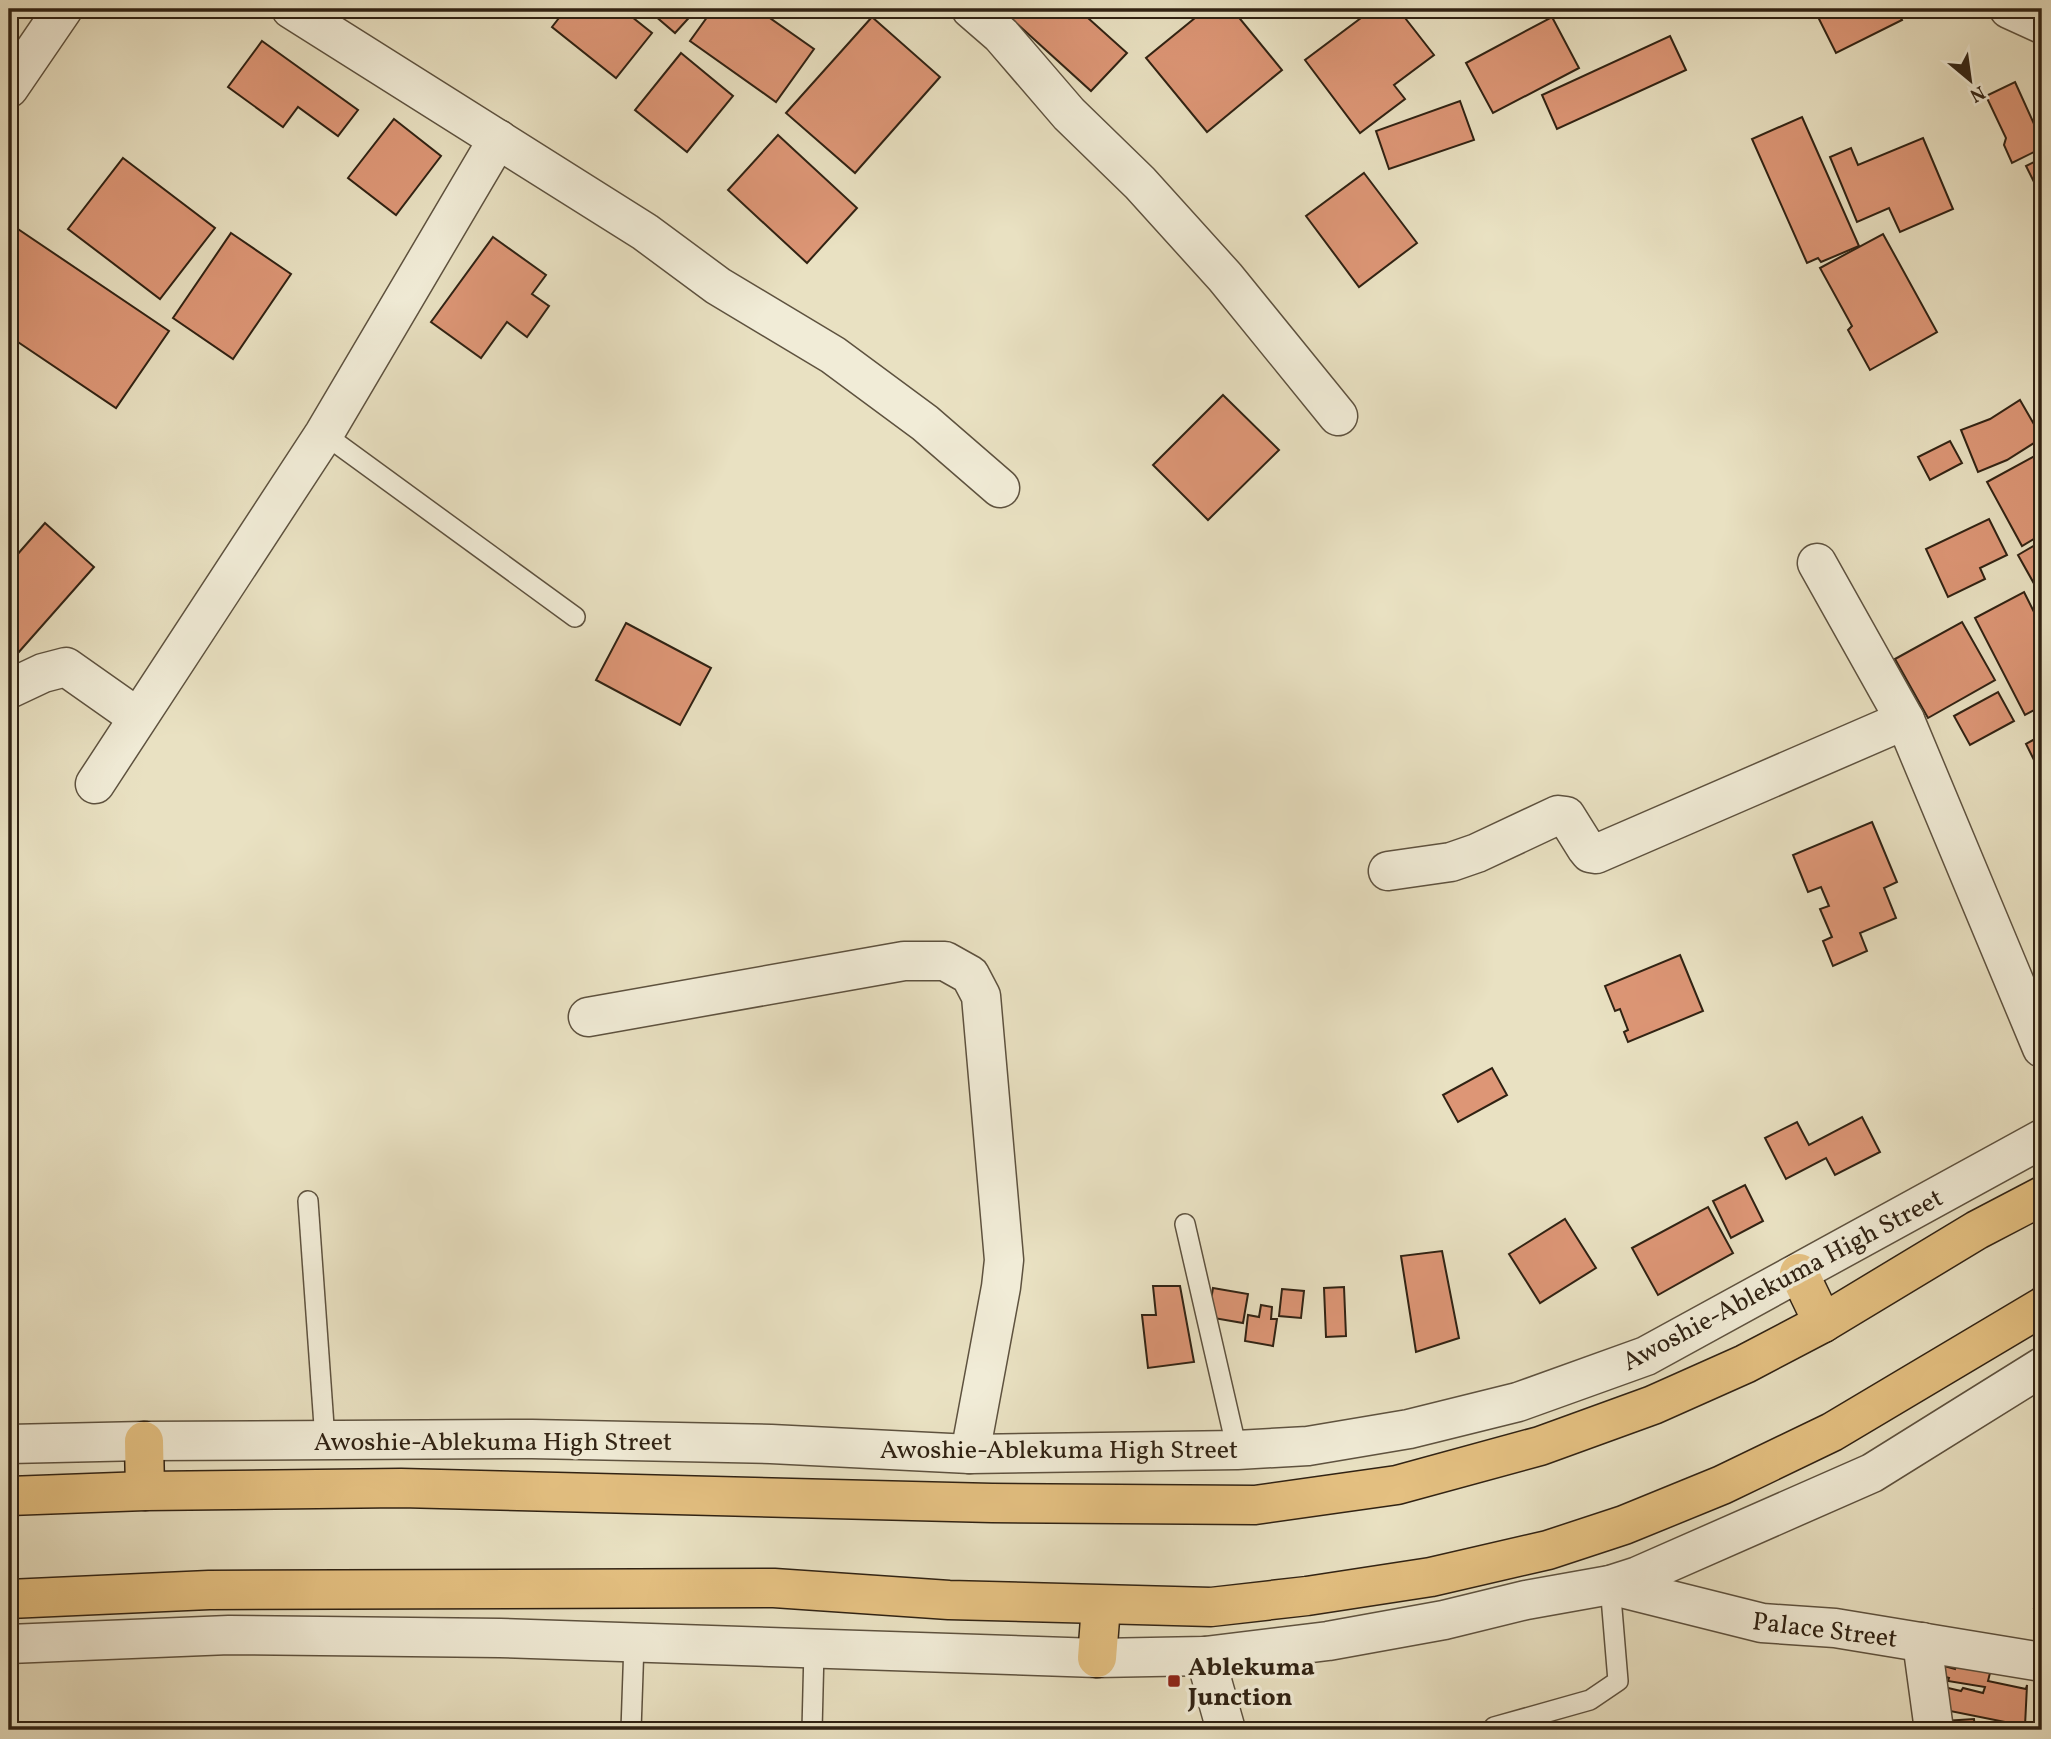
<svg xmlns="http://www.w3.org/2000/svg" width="2051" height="1739" font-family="Vollkorn,serif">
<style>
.building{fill:#dd9676;stroke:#302213;stroke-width:2}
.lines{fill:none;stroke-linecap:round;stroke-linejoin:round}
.service-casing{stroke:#5e523f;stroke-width:22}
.minor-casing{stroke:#5e523f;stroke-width:41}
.tertiary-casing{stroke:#5e523f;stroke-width:41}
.primary-casing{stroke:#302213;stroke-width:41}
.service{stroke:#f1ecd7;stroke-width:19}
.minor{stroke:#f1ecd7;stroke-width:38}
.tertiary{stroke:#f1ecd7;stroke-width:38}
.primary{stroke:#e4c081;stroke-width:38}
.poi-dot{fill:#8f2418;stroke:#f1ecd7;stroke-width:2.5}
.labels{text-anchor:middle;stroke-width:7;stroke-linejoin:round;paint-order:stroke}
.street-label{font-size:26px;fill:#302213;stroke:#f1ecd7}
.poi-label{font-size:26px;font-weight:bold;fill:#302213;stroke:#f1ecd7;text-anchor:start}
</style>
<rect width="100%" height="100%" fill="#e9e1c2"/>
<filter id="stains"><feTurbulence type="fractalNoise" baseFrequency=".00286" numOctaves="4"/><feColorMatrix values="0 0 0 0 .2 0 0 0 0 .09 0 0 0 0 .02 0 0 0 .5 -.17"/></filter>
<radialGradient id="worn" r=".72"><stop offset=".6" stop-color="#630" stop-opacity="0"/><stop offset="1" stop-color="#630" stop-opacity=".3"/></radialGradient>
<g class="building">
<path d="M566,9H622L652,33L616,78L552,27Z"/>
<path d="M647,9H697L675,33Z"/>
<path d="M713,9H757L814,49L776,102L690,41Z"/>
<path d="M1007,9H1078L1127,53L1091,91L1004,12Z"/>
<path d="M1206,9H1232L1282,70L1207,132L1146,58Z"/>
<path d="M1373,9H1398L1434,55L1394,85L1405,99L1360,133L1305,60Z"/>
<path d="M1814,9H1896L1902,20L1836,53Z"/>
<path d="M872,17L940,77L855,173L786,113Z"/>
<path d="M1552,17L1579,68L1493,113L1466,63Z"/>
<path d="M1670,36L1686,70L1557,129L1542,95Z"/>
<path d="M262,41L358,110L338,136L298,107L283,127L228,87Z"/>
<path d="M681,53L733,96L687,152L635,110Z"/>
<path d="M2015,82L2034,124L2042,120V148L2012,163L2004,145L2006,138L1986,96Z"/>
<path d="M1460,101L1474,140L1389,169L1376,131Z"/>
<path d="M1802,117L1859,246L1821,262L1818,258L1807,263L1752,139Z"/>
<path d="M394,119L441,156L396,215L348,178Z"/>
<path d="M778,135L857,208L807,263L728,190Z"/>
<path d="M1923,138L1953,209L1900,232L1889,208L1857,222L1830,157L1851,148L1858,165Z"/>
<path d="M123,158L215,228L160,299L68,229Z"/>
<path d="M2042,158V198L2026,166Z"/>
<path d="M1364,173L1417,243L1359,287L1306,216Z"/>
<path d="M9,223L169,331L116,408L9,336Z"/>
<path d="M231,233L291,274L233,359L173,318Z"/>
<path d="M1883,234L1937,332L1870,370L1848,330L1852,326L1820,268Z"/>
<path d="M493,237L546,275L532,294L549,306L527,337L507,322L481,358L431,322Z"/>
<path d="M1223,395L1279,450L1208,520L1153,465Z"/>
<path d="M2020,400L2042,438L2007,460L1978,472L1961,430L1990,419Z"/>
<path d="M1950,441L1962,463L1930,480L1918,457Z"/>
<path d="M2042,452V534L2022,546L1987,482Z"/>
<path d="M1989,519L2007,555L1980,568L1985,579L1948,597L1926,549Z"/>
<path d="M45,523L94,567L18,653L9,645V564Z"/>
<path d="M2042,541V598L2018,555Z"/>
<path d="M2024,592L2042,628V706L2025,715L1975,618Z"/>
<path d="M1962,622L1995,680L1928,718L1895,659Z"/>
<path d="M626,623L711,668L680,725L596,680Z"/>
<path d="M1998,692L2014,721L1970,745L1954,716Z"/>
<path d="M2042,735V776L2026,744Z"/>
<path d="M1872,822L1897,882L1884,888L1896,918L1860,933L1867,951L1833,966L1823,941L1832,937L1820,909L1829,906L1821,887L1808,892L1793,855Z"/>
<path d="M1680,955L1703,1011L1628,1042L1624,1032L1628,1030L1620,1009L1615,1011L1605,986Z"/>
<path d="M1492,1068L1507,1095L1458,1122L1443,1095Z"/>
<path d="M1862,1117L1880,1152L1835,1175L1826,1158L1786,1179L1765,1138L1797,1122L1809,1145Z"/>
<path d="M1745,1185L1763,1221L1731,1238L1713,1201Z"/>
<path d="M1708,1207L1733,1253L1658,1295L1632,1248Z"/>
<path d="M1565,1219L1596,1268L1540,1303L1509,1254Z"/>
<path d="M1442,1251L1459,1338L1416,1352L1401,1256Z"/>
<path d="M1153,1286H1180L1194,1362L1148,1368L1142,1315H1156Z"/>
<path d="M1344,1287L1346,1336L1326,1337L1324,1288Z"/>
<path d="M1213,1288L1248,1294L1243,1323L1208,1317Z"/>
<path d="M1282,1289L1304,1291L1301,1318L1279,1316Z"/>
<path d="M1261,1305L1272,1307L1271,1319H1277L1273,1346L1245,1341L1248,1315L1259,1317Z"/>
<path d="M2042,1573V1609L2034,1608Z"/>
<path d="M1956,1665L1990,1673L1988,1681L2026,1689L2027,1685L2025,1726L1945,1710L1944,1687L1961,1691L1963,1688L1983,1693L1985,1687L1948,1681L1949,1678L1942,1676L1944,1666L1955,1669Z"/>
<path d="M1974,1719L1975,1730H1945L1944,1721Z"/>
</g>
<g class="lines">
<defs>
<g id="service">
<path d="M324,434L575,617"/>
<path d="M308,1201L325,1440"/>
<path d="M1185,1224L1237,1450"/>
<path d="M1494,1727L1590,1700L1618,1681L1610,1585"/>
<path d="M631,1730L634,1643"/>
<path d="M812,1730L814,1650"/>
</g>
<g id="minor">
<path d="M291,9L645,232L718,286L833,355L925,423L1000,488"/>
<path d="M971,9L1001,35L1069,114L1140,183L1225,277L1338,416"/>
<path d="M2009,9L2042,24"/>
<path d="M9,88L63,9"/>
<path d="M1817,563L1905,720L2042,1048"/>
<path d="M9,689L43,673L66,667L137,717"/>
<path d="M95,784L324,434L498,139"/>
<path d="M1388,871L1451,862L1477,853L1558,815L1566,816L1586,848L1590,853L1596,854L1905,720"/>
<path d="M588,1017L904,961H945L970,975L981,996L1004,1260L1001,1287L970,1454"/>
<path d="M1610,1585L1762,1623L1835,1628L2042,1662"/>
<path d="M1922,1642L1934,1730"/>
<path d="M1205,1656L1226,1730"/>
</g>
<g id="tertiary">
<path d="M9,1444L144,1441L532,1439L771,1444L970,1454L1237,1450L1308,1446L1409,1429L1518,1402L1646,1356L2042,1139"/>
<path d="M9,1644L229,1635L500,1638L1097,1658L1205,1656L1328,1641L1444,1620L1526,1600L1610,1585L1638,1576L1872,1473L2042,1367"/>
</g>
<g id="primary">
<path d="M1799,1273L1823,1323"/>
<path d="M144,1441L145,1491"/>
<path d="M9,1496L145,1491L401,1488L992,1503L1255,1505L1397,1485L1540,1446L1653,1405L1745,1364L1823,1323L1977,1230L2042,1196"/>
<path d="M9,1599L209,1590L774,1588L949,1600L1211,1607L1307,1596L1431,1577L1548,1550L1624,1525L1722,1485L1832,1432L2042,1307"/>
<path d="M1097,1658L1101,1606"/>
</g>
</defs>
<use href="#service" class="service-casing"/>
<use href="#minor" class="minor-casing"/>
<use href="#tertiary" class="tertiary-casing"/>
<use href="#primary" class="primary-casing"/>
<use href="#service" class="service"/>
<use href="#minor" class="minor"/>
<use href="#tertiary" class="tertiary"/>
<use href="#primary" class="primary"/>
</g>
<rect class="poi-dot" x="1167" y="1674" width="14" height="14" rx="3.5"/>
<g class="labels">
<g class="street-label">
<text transform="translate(1782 1279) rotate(-28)" y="9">Awoshie-Ablekuma High Street</text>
<text x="493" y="1450">Awoshie-Ablekuma High Street</text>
<text x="1059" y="1458">Awoshie-Ablekuma High Street</text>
<text transform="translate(1825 1629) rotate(7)" y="9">Palace Street</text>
</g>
<g class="poi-label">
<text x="1188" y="1675">Ablekuma<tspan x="1188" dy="30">Junction</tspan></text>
</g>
</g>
<rect width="2051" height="1739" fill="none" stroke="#e9e1c2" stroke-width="35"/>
<rect x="10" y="10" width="2030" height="1718" fill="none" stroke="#302213" stroke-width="3.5"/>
<rect x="18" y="18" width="2016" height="1704" fill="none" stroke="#302213" stroke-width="2"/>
<g transform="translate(1970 80) rotate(151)" stroke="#f1ecd7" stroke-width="5" paint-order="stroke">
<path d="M0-5L12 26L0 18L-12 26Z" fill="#302213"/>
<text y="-10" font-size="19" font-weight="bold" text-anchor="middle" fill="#302213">N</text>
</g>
<rect width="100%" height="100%" filter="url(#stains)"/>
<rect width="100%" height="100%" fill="url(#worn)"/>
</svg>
